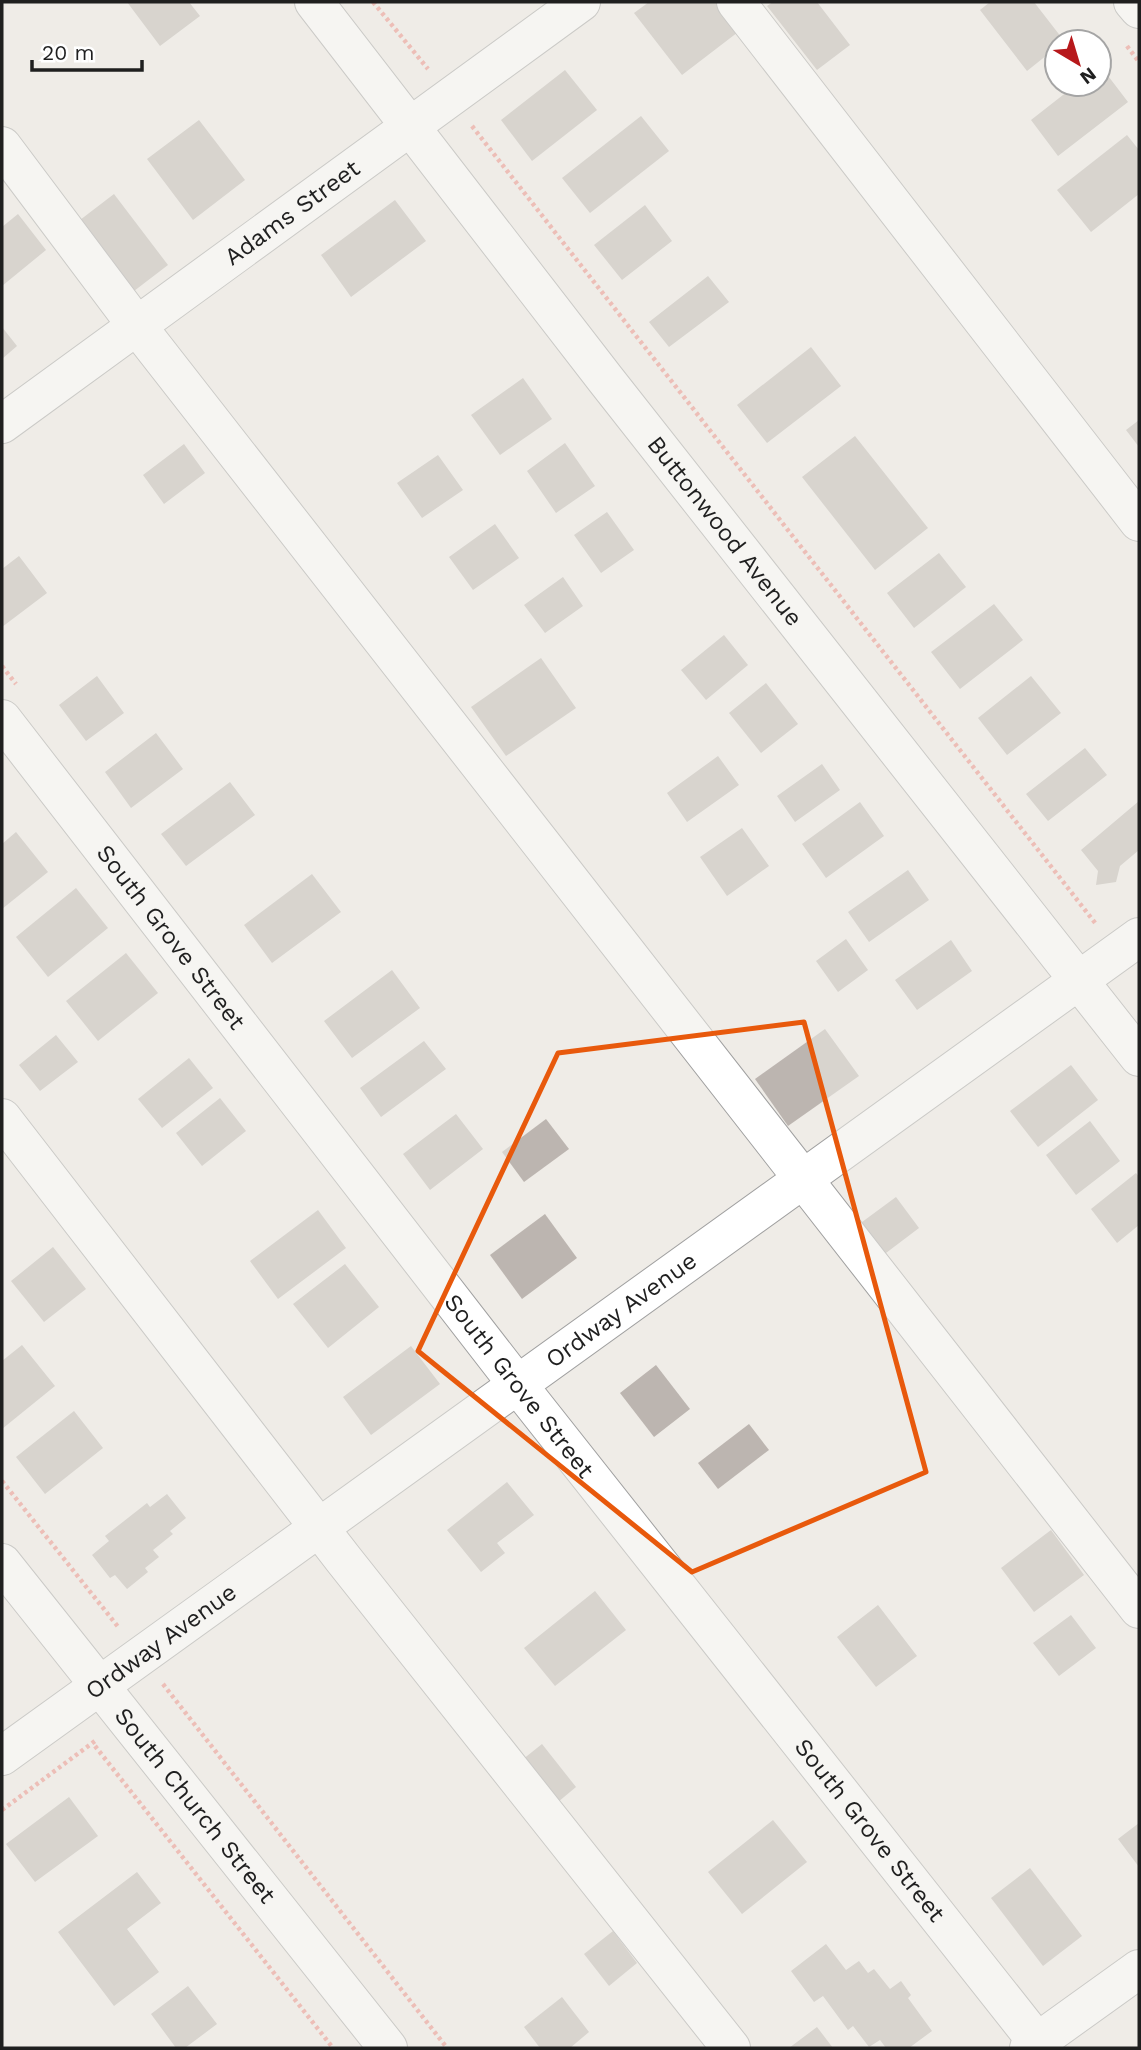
<svg xmlns="http://www.w3.org/2000/svg" width="1141" height="2050" font-family="'Work Sans',sans-serif">
<style>
.building{fill:#bcb5b0}
.lines{fill:none;stroke-linecap:round;stroke-linejoin:round}
.minor-casing{stroke:#a0a0a0;stroke-width:40}
.path{stroke:#ea867d;stroke-width:4.5;stroke-dasharray:3.5 3.5;stroke-linecap:butt}
.minor{stroke:#fff;stroke-width:38}
.marked{fill:none;stroke:#e8590c;stroke-width:5;stroke-linejoin:round}
.labels{text-anchor:middle;stroke-width:5;stroke-linejoin:round;paint-order:stroke}
.street-label{font-size:24px;fill:#1f1f1f;stroke:#fff}
</style>
<rect width="100%" height="100%" fill="#efece7"/>
<g class="building">
<path d="M127,2H189L200,16L160,46Z"/>
<path d="M649,2H721L742,29L682,75L634,13Z"/>
<path d="M773,2H817L850,45L817,70L767,6Z"/>
<path d="M990,2H1034L1065,42H1057V47L1027,71L980,10Z"/>
<path d="M1099,64L1128,102L1058,156L1031,120L1077,84H1099Z"/>
<path d="M565,70L597,110L532,161L501,120Z"/>
<path d="M641,116L669,151L590,213L562,178Z"/>
<path d="M199,120L245,180L193,220L147,159Z"/>
<path d="M1127,135L1139,150V194L1091,232L1057,190Z"/>
<path d="M114,194L168,265L134,291L80,220Z"/>
<path d="M395,200L426,241L351,297L321,255Z"/>
<path d="M645,205L672,241L622,280L594,245Z"/>
<path d="M18,214L46,250L2,286V227Z"/>
<path d="M708,276L729,302L669,347L649,322Z"/>
<path d="M2,327L17,346L2,359Z"/>
<path d="M811,347L841,386L767,443L737,405Z"/>
<path d="M523,378L552,419L500,455L471,415Z"/>
<path d="M1139,420V447L1126,430Z"/>
<path d="M855,436L928,528L875,570L802,477Z"/>
<path d="M565,443L595,486L556,513L527,471Z"/>
<path d="M184,444L205,473L164,504L143,475Z"/>
<path d="M438,455L463,490L422,518L397,483Z"/>
<path d="M607,512L634,550L601,573L574,535Z"/>
<path d="M495,524L519,558L473,590L449,557Z"/>
<path d="M939,553L966,587L914,628L887,593Z"/>
<path d="M19,556L47,593L2,627V569Z"/>
<path d="M563,577L583,606L545,633L524,605Z"/>
<path d="M994,604L1023,640L960,689L931,652Z"/>
<path d="M724,635L748,665L706,700L681,670Z"/>
<path d="M541,658L576,708L506,756L471,707Z"/>
<path d="M97,676L124,713L86,741L59,705Z"/>
<path d="M1031,676L1061,713L1007,755L978,718Z"/>
<path d="M766,683L798,724L761,753L729,713Z"/>
<path d="M156,733L183,769L131,808L105,772Z"/>
<path d="M1085,748L1107,775L1048,821L1026,794Z"/>
<path d="M718,756L739,785L687,822L667,793Z"/>
<path d="M822,764L840,790L795,822L777,796Z"/>
<path d="M230,782L255,815L186,866L161,834Z"/>
<path d="M1139,801V850L1120,866L1116,882L1096,885L1098,871L1081,850Z"/>
<path d="M860,802L884,836L826,878L802,844Z"/>
<path d="M742,828L769,866L727,896L700,857Z"/>
<path d="M16,832L48,872L2,909V844Z"/>
<path d="M908,870L929,900L869,942L848,912Z"/>
<path d="M312,874L341,912L272,963L244,925Z"/>
<path d="M76,888L108,928L48,977L16,937Z"/>
<path d="M846,939L868,970L838,992L816,961Z"/>
<path d="M951,940L972,971L917,1010L895,980Z"/>
<path d="M126,953L158,993L98,1041L66,1001Z"/>
<path d="M392,970L420,1008L352,1058L324,1021Z"/>
<path d="M825,1029L859,1076L788,1126L755,1079Z"/>
<path d="M56,1035L78,1062L40,1091L19,1065Z"/>
<path d="M424,1041L446,1069L381,1117L360,1088Z"/>
<path d="M189,1058L213,1088L162,1128L138,1099Z"/>
<path d="M1071,1065L1098,1100L1038,1147L1010,1111Z"/>
<path d="M220,1098L246,1131L202,1166L176,1133Z"/>
<path d="M456,1114L483,1149L430,1190L403,1154Z"/>
<path d="M546,1119L569,1149L524,1182L502,1152Z"/>
<path d="M1090,1121L1120,1161L1076,1195L1046,1155Z"/>
<path d="M1136,1173L1139,1177V1225L1117,1243L1091,1209Z"/>
<path d="M896,1197L919,1228L882,1256L858,1225Z"/>
<path d="M318,1210L346,1248L278,1299L250,1261Z"/>
<path d="M545,1214L577,1258L522,1299L490,1255Z"/>
<path d="M53,1247L86,1289L44,1322L11,1281Z"/>
<path d="M345,1264L379,1307L328,1348L293,1304Z"/>
<path d="M22,1345L55,1386L2,1429V1361Z"/>
<path d="M411,1346L440,1384L371,1435L343,1397Z"/>
<path d="M656,1365L690,1409L654,1437L620,1393Z"/>
<path d="M74,1411L103,1448L45,1494L16,1457Z"/>
<path d="M749,1424L769,1450L718,1489L698,1463Z"/>
<path d="M507,1482L534,1515L497,1543L505,1553L481,1572L447,1530Z"/>
<path d="M167,1494L186,1518L170,1531L173,1534L153,1550L159,1557L145,1568L148,1572L127,1589L115,1575L110,1578L92,1555L109,1541L105,1536L147,1503L150,1507Z"/>
<path d="M1051,1530L1084,1575L1034,1612L1001,1568Z"/>
<path d="M595,1591L626,1630L555,1686L524,1648Z"/>
<path d="M878,1605L917,1656L876,1687L837,1637Z"/>
<path d="M1071,1615L1096,1648L1059,1676L1033,1643Z"/>
<path d="M542,1744L576,1787L552,1807L517,1764Z"/>
<path d="M69,1797L98,1836L35,1882L6,1844Z"/>
<path d="M773,1820L807,1862L742,1914L708,1872Z"/>
<path d="M1139,1823V1867L1118,1839Z"/>
<path d="M1030,1868L1082,1936L1043,1966L991,1898Z"/>
<path d="M137,1872L161,1903L127,1929L159,1972L114,2006L58,1932Z"/>
<path d="M613,1931L637,1963L609,1986L584,1954Z"/>
<path d="M826,1944L846,1970L859,1961L868,1973L874,1969L890,1989L901,1981L911,1995L908,1998L932,2031L909,2048H886L880,2040L869,2047L853,2026L848,2030L823,1996L814,2002L791,1971Z"/>
<path d="M188,1986L217,2024L185,2048H176L151,2014Z"/>
<path d="M562,1997L589,2032L570,2048H540L524,2027Z"/>
<path d="M817,2027L833,2048H789Z"/>
</g>
<g class="lines">
<defs>
<g id="minor">
<path id="s1" d="M314,2L606,380L1139,1057"/>
<path d="M736,2L1139,522"/>
<path d="M1133,2L1139,9"/>
<path d="M2,146L137,326L1139,1609"/>
<path id="s2" d="M2,424L581,2"/>
<path id="s3" d="M2,719L517,1384L1042,2048"/>
<path d="M2,1118L344,1560L731,2048"/>
<path id="s4" d="M2,1563L388,2048"/>
<path id="s5" d="M2,1756L1139,937"/>
<path d="M1029,2048L1139,1969"/>
</g>
</defs>
<use href="#minor" class="minor-casing"/>
<g class="path">
<path d="M373,2L428,69"/>
<path d="M1127,46L1139,62"/>
<path d="M472,126L1096,924"/>
<path d="M2,666L16,684"/>
<path d="M2,1481L119,1628"/>
<path d="M163,1684L447,2048"/>
<path d="M95,1746L333,2048"/>
<path d="M2,1810L95,1741"/>
</g>
<use href="#minor" class="minor"/>
</g>
<path d="M0 0H1141V2050H0ZM804,1022L926,1472L692,1572L418,1351L558,1053Z" fill="#efece7" fill-opacity=".55" fill-rule="evenodd"/>
<path class="marked" d="M804,1022L926,1472L692,1572L418,1351L558,1053Z"/>
<g class="labels">
<g class="street-label">
<text dy="8" stroke="none"><textPath href="#s2" startOffset="359">Adams Street</textPath></text>
<text dy="8" stroke="none"><textPath href="#s1" startOffset="670">Buttonwood Avenue</textPath></text>
<text dy="8" stroke="none"><textPath href="#s3" startOffset="276">South Grove Street</textPath></text>
<text dy="8" stroke="none"><textPath href="#s5" startOffset="763">Ordway Avenue</textPath></text>
<text dy="8" stroke="none"><textPath href="#s3" startOffset="844">South Grove Street</textPath></text>
<text dy="8" stroke="none"><textPath href="#s5" startOffset="196">Ordway Avenue</textPath></text>
<text dy="8" stroke="none"><textPath href="#s4" startOffset="310">South Church Street</textPath></text>
<text dy="8" stroke="none"><textPath href="#s3" startOffset="1410">South Grove Street</textPath></text>
</g>
</g>
<rect width="1141" height="2050" fill="none" stroke="#1f1f1f" stroke-width="7"/>
<g transform="translate(1078 63) rotate(142)"><circle r="33" fill="#ffffff" stroke="#a5a5a5" stroke-width="2"/>
<path d="M0-5L12 26L0 18L-12 26Z" fill="#b7181b"/>
<text y="-10" font-size="19" font-weight="bold" text-anchor="middle" fill="#1f1f1f">N</text>
</g>
<path d="M32 60v10h110v-10" fill="none" stroke="#1f1f1f" stroke-width="3.5"/>
<text x="42" y="60" font-size="21" fill="#1f1f1f" stroke="#ffffff" stroke-width="5" paint-order="stroke">20 m</text>
</svg>
